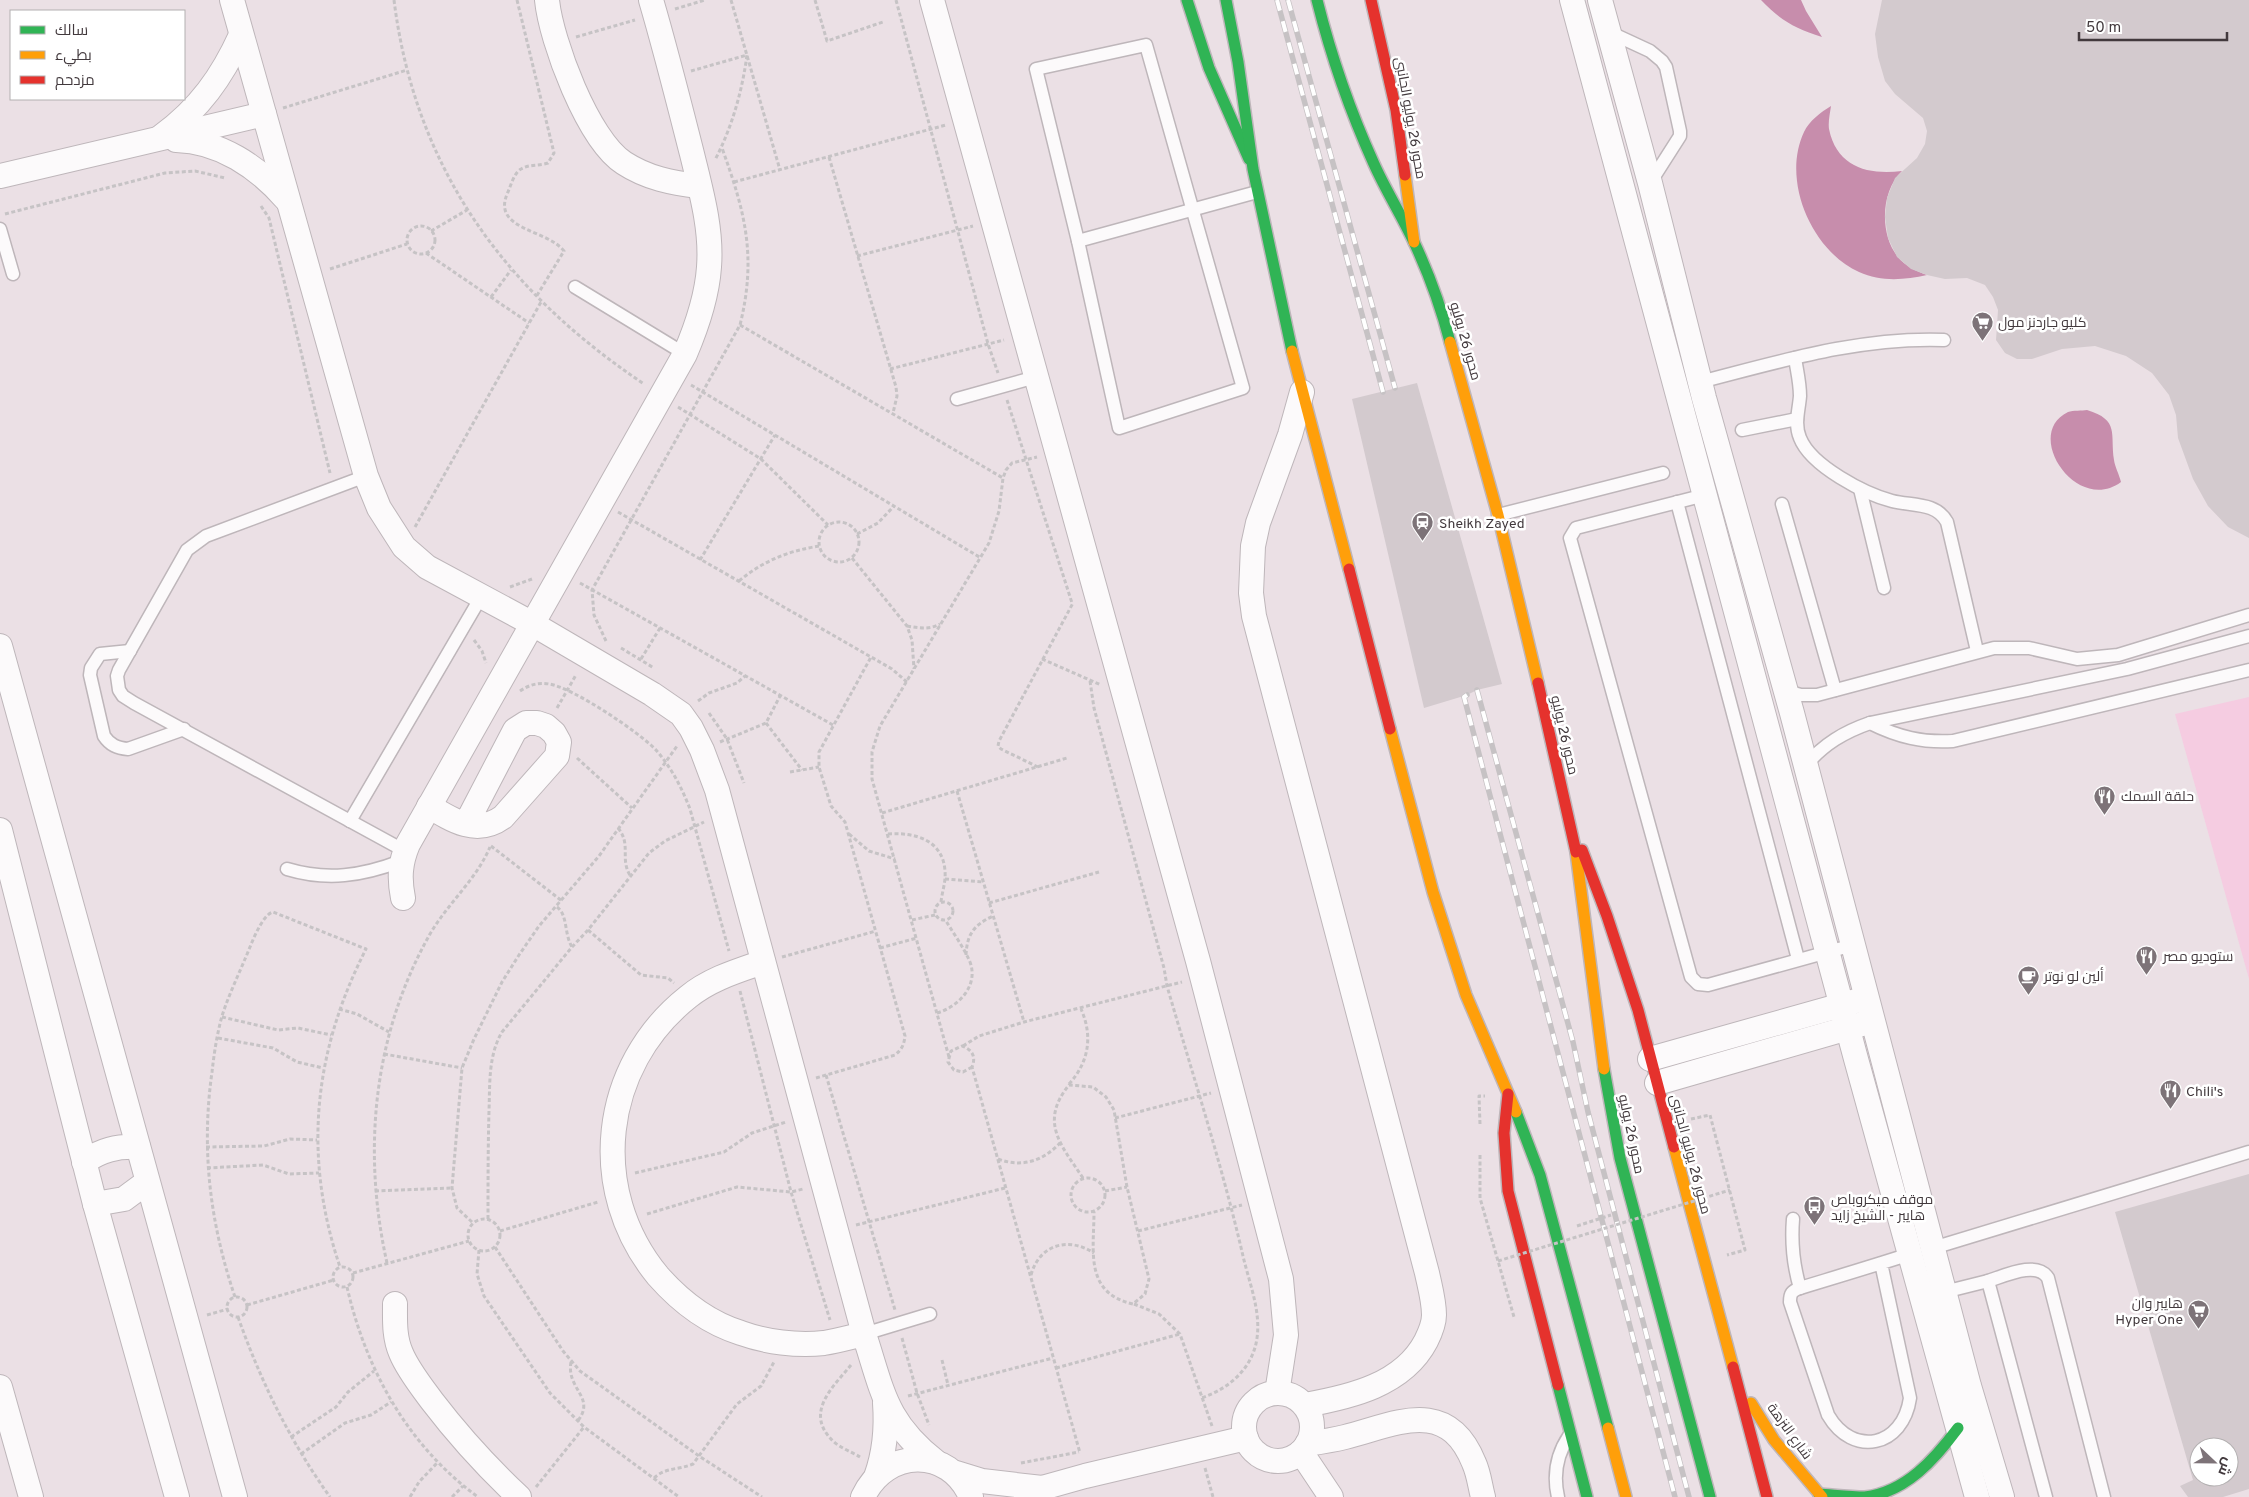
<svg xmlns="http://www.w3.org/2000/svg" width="2249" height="1497" font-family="Overpass,Cairo,sans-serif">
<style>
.green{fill:#f5cce1}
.water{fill:#c78dac}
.building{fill:#d3cace;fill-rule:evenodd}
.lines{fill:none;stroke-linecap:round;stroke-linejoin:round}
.lane-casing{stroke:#beb6ba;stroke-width:15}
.street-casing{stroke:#beb6ba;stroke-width:26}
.fast-casing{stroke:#beb6ba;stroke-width:14}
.slow-casing{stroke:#beb6ba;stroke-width:14}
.jam-casing{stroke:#beb6ba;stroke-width:14}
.path{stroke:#c6c3c5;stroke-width:3;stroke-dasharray:4 2.5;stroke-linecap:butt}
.lane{stroke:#fcfafb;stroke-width:12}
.street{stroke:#fcfafb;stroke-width:24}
.fast{stroke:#30b455;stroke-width:11}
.slow{stroke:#ff9f0a;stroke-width:11}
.jam{stroke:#e5322d;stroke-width:11}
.rail-casing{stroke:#c6c2c4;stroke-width:5.5}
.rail{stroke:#fff;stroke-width:4;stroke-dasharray:11;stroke-linecap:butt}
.path-bridge{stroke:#c6c3c5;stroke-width:3;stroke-dasharray:4 2.5;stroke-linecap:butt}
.labels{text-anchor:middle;stroke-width:5;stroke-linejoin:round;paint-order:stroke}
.street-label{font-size:14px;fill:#42393d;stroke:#fff}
.poi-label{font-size:14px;fill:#42393d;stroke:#fff;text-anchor:start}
</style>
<rect width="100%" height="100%" fill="#ebe0e5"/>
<path class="green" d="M2249,697V979L2175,714Z"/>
<g class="water">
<path d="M1761,0H1801L1806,11L1822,37C1795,28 1781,21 1761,0Z"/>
<path d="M1831,106C1830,113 1828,122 1829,129C1837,168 1869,175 1902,171C1881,191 1879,234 1898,257C1905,266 1916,271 1927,275C1904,280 1881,282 1859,272C1812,251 1781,181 1804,132C1809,121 1821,112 1831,106Z"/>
<path d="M2087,410C2120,420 2110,434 2114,460C2115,467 2119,474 2121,482C2077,515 2022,434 2068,412C2073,410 2082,411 2087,410Z"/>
</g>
<g class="building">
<path d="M1882,0H2249V538L2228,527L2208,506L2193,479L2178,438L2176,415L2169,395L2152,373L2126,356L2095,346L2062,349L2032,359H2017L2005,353L1996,340L1998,310L1993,297L1985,285L1967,278L1945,279L1927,275L1911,269L1897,257L1888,238L1885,217L1887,198L1895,178L1917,158L1925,144L1927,131L1923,118L1895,94L1885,81L1878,57L1875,34Z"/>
<path d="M1417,383L1502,684L1477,690L1467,695L1424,708L1352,399Z"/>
<path d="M2249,1174V1489L2223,1497H2188L2180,1486L2193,1480L2115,1212ZM2199,1447H2229V1477H2199Z"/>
</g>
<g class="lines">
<defs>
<g id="lane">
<path d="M1609,32L1650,51L1662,61L1666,67L1680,131V136L1650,183"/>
<path d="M1146,45L1243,388L1119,428L1078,241L1036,69Z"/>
<path d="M0,229L13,274"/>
<path d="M1078,241L1257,192"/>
<path d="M575,287L685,354"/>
<path d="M1795,358C1797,371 1800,383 1800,396C1799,410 1794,424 1800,438C1811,466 1865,494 1892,501C1912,506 1936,502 1947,522L1977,651"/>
<path d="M1700,382C1782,361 1859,337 1944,340"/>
<path d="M957,399L1036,377"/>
<path d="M1742,430L1797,419"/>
<path d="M366,476L206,536L187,550L119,670L117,676L119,690L123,696L134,703L405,851"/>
<path d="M1860,489L1884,588"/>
<path d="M1705,495L1576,528L1570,538L1691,977L1698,984L1708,985L1853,945"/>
<path d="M1677,502L1798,959"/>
<path d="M1782,504L1835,690"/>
<path d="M1498,515L1663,473"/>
<path d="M130,651L100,654L91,668L90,675L104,736C110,745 117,748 128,749L184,729"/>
<path d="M1786,691L1801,695H1817L1994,648H2029L2077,659L2118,655L2249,615"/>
<path d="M1870,723C1898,737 1923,743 1953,741L2249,670"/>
<path d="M1806,765C1824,744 1844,732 1870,723L2127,669L2249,636"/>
<path d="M350,821L481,597"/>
<path d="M287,869C327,881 362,876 401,861"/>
<path d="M1793,1219C1791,1244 1793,1264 1800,1288"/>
<path d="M1933,1248L2249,1152"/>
<path d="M1881,1263L1910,1398C1903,1447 1853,1458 1828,1415L1790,1302C1790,1293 1792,1291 1800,1288C1836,1277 1873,1266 1910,1254"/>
<path d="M1944,1292L1988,1281"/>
<path d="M864,1334L930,1314"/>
<path d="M1558,1497C1553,1475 1557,1454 1569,1436"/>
<path d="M2046,1497L1988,1281C2004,1276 2037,1260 2048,1278L2104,1497"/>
</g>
<g id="street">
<path d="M232,0L366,476L379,508L404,547L427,567L531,623L652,694L681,714L691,728L702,750L717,790L864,1334C883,1392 885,1422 936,1462"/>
<path d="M547,0C551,41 588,140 624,163C647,178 672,183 699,186"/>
<path d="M932,0L1198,961L1281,1279L1286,1335L1277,1393"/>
<path d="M1572,0L1856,1059L1977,1497"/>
<path d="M1600,0L1650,183L1704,398L1792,713L1969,1386L2002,1497"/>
<path d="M162,136C199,109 222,77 241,35"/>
<path d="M176,140C220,141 258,167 286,199"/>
<path d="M0,176L264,114"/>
<path d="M1302,392L1290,435L1258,523L1253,546L1251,593L1254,616L1427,1273C1430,1287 1434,1301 1434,1315C1434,1324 1430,1333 1426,1341C1403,1385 1350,1397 1305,1405"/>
<path d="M0,646L235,1497"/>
<path d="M429,806C453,821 477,836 503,817L557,756L559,742L554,733L546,726L537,723H526L515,730L466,824"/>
<path d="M0,830L95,1204L177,1497"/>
<path d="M403,898C399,878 400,863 408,844L685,354C697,326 707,297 709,267C712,229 701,191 692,154C679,103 666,51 651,0"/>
<path d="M763,962C737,971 710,979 688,997C601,1066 587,1190 658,1276C680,1301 709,1323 741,1333C766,1342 797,1346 824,1343C837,1341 851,1337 864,1334"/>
<path d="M1650,1059L1856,1001"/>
<path d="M1657,1083L1862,1024"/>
<path d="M84,1162C101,1150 117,1146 138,1147"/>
<path d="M95,1204L124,1199L147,1182"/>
<path d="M395,1304C395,1320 394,1337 401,1353C408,1370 421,1386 432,1401C458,1435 487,1467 519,1497"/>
<path d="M0,1387L31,1497"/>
<circle cx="1278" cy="1427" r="34"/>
<path d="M1307,1444C1320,1442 1333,1440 1345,1437C1396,1424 1447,1396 1474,1463C1479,1474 1480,1486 1483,1497"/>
<path d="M1301,1452L1331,1497"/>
<path d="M956,1473L982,1481L1042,1488"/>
<path d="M876,1477C885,1452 887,1429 885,1403"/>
<path d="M863,1497C886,1448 949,1446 971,1497"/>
<path d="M1026,1497L1042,1488L1085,1476L1246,1438"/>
</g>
<g id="fast">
<path d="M1187,0L1209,68L1249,159"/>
<path d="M1226,0L1238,62L1253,169L1292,351"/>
<path d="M1317,0C1331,56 1350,111 1374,164C1386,191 1402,216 1414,242C1429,274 1441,307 1450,342"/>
<path d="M1604,1069L1620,1158L1710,1497"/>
<path d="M1516,1112L1540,1175L1608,1428"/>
<path d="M1558,1385L1587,1497"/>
<path d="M1819,1494C1834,1495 1850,1497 1865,1497C1906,1492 1935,1459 1958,1428"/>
</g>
<g id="slow">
<path d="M1405,175L1414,242"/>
<path d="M1450,342L1498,515L1538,683"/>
<path d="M1292,351L1349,569"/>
<path d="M1390,729L1433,892L1466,995L1516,1112"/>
<path d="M1576,852L1604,1069"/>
<path d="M1674,1147L1733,1367"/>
<path d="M1751,1403L1774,1440L1822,1497"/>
<path d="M1608,1428L1626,1497"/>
</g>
<g id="jam">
<path d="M1371,0L1396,110L1405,175"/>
<path d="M1349,569L1390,729"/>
<path d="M1538,683L1576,852"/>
<path d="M1582,850L1607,916L1638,1010L1674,1147"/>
<path d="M1508,1094L1504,1133L1508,1191L1558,1385"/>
<path d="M1733,1367L1767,1497"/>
</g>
</defs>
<use href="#lane" class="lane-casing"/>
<use href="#street" class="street-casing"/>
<use href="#fast" class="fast-casing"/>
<use href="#slow" class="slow-casing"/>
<use href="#jam" class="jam-casing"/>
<g class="path">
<path d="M394,0C415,169 505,291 644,384"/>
<path d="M517,0L554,153L548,163C540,166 529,164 521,169C514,173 511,185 508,192C490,230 547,229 564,251L536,297"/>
<path d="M731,0L780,170"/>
<path d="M815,0L827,41L883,22"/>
<path d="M896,0L988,344L998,373"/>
<path d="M675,9L705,0"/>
<path d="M576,37L635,20"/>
<path d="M691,71L747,55C742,92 732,127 715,160"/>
<path d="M283,108L407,70"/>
<path d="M829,157L896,387L897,396L893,413"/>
<path d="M734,182L946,125"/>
<path d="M261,206L269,218L330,473"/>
<path d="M5,214L165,173L195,171L225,178"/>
<circle cx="421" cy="240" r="14"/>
<path d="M431,231L467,210"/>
<path d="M426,253L529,323"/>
<path d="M857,256L973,226"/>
<path d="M330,269L407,244"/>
<path d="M491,297L511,270"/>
<path d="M740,325L1003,478"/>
<path d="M890,369L1004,340"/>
<path d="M691,385L981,558"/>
<path d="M1007,400L1072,603"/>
<path d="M678,407L761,459L828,525"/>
<path d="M618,512L892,669L907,682"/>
<circle cx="839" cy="542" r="20"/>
<path d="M415,527L541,302"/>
<path d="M857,534L878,523L894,506"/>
<path d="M852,558L907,626L912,640L914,669"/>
<path d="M700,560L775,435"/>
<path d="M739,581C763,561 788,551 819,546"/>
<path d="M580,583L833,725"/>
<path d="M510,587L532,579"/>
<path d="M907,626C919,628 929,630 940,624"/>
<path d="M474,640L482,651L486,663"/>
<path d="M606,641L594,615L592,590L740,325C757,256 745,212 722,148"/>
<path d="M621,648L654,668"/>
<path d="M641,659L660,628"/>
<path d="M1042,659L1101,685"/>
<path d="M1090,681L1094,708L1164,968L1167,986C1193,1076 1222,1165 1243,1256C1249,1282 1261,1311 1257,1338C1253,1368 1229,1389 1201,1398"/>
<path d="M520,691C529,685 538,682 549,684C572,687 639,732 656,750C671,767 682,788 690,809L729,951"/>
<path d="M698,701L709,693L737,683L745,676"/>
<path d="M557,708L576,675"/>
<path d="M709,713L727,739L744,783"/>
<path d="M766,723L802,770"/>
<path d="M720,742L766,723L780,696"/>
<path d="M577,758L632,808"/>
<path d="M1038,767L1001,749L998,746L999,741L1073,603"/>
<path d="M790,772L819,767"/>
<path d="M957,791L1024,1022"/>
<path d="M882,813L1067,758"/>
<path d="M618,828C632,845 619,859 631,877"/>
<path d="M849,834L869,851L895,859"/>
<path d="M888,834C915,832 943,840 945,871C946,882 942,892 941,902"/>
<path d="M491,846L562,901"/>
<path d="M945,879L983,882"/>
<circle cx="944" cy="911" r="9"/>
<path d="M989,903L1099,872"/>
<path d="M557,907C568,915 564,934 572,947"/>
<path d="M912,920L935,915"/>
<path d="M588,930L641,975L668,978L674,983"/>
<path d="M880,948L917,938"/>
<path d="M966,955C967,934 974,925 993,916"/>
<path d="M782,957L876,931"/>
<path d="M740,991L791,1192L830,1320"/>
<path d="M339,1009L357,1014L389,1032"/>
<path d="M937,1013C958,1007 979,986 970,962C964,948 954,934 946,921"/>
<path d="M222,1017L278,1030L298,1028L331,1035"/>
<path d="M218,1038L273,1048L297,1062L323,1068"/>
<path d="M963,1046L979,1036L1024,1022L1182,982"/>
<path d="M384,1054L462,1068"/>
<path d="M949,1057L872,779V752L880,726L989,543L999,511L1003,478L1006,470L1012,463L1037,457"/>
<path d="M972,1067L963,1072L954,1070L948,1062L951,1051L962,1046C973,1050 976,1057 972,1067L1080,1453"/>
<path d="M826,1075L895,1310"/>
<path d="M816,1078L895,1055C902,1049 904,1045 905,1036L845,822L831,806L819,767V752L871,657"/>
<path d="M1069,1084C1089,1062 1093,1036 1081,1009"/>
<path d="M1115,1118L1211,1093"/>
<path d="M1691,1119L1710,1115L1745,1250L1727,1255"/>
<path d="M1480,1124L1479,1096H1485"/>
<path d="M206,1147L264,1146L290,1139L317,1140"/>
<path d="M1480,1155V1198L1514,1317L1516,1316"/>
<path d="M998,1159C1022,1168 1043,1161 1060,1143"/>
<path d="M207,1168L263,1165L289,1174L319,1173"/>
<path d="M635,1173L724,1152L752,1133L786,1122"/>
<circle cx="1088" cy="1195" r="17"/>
<path d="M1083,1178C1061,1145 1039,1122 1069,1085L1093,1087L1106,1097L1114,1110L1127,1187L1149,1279L1145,1294L1133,1304C1084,1293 1094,1251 1094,1212"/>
<path d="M375,1191L452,1188"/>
<path d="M1105,1191L1127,1187"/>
<path d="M647,1214L737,1187L791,1192L803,1189"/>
<circle cx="484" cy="1235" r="16"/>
<path d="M488,1219C488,1183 488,1147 489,1111C490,1084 488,1056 502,1032L572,947L588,930L649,853L665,841L704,822"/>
<path d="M472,1222L457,1208L452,1188L462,1068L474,1039L502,982L519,955L539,926L599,856L677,746"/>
<path d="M856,1225L1005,1188"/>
<path d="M1577,1226L1611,1215"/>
<path d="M500,1231L598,1202"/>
<path d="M1138,1231L1242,1205"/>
<path d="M495,1247L563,1351L580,1371L699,1456L762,1497"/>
<path d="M479,1250L477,1274L484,1296L550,1393L584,1427L679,1497"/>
<path d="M387,1263C362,1151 373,1035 430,934C448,903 476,880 490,847"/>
<circle cx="343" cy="1277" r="10"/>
<path d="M353,1273L469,1241"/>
<path d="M1031,1275C1039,1245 1068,1236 1094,1253"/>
<path d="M347,1287C366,1370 408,1446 478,1497"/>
<path d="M235,1297C210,1223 201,1150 212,1072C214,1054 217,1034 222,1016C228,997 237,978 245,959C250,948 261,915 273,912L366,949C313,1053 303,1157 340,1267"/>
<circle cx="237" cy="1307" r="10"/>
<path d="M1134,1304L1159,1314L1180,1334L1212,1426"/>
<path d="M247,1305L334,1280"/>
<path d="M207,1315L228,1309"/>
<path d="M238,1317C261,1382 290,1441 330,1497"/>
<path d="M902,1338L917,1393L929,1425"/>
<path d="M942,1360L948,1385"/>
<path d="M571,1362C566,1390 597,1397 577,1422"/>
<path d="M851,1365C832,1388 804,1413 833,1441C840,1448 852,1452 860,1457"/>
<path d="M1056,1368L1180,1334"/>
<path d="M908,1396L1053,1358"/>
<path d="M291,1437L336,1407L348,1392L374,1371"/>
<path d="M301,1454L345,1423L371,1415L391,1402"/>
<path d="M1021,1463L1079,1452"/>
<path d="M1205,1468L1213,1497"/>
<path d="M654,1478C666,1467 679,1470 693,1464L737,1404L761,1386L774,1362"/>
<path d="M536,1487L584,1427"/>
<path d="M410,1497L419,1482L438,1462"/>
<path d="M452,1497L463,1486"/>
</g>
<use href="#lane" class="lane"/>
<use href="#street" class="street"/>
<use href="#fast" class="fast"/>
<use href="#slow" class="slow"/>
<use href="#jam" class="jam"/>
<defs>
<g id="rail">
<path d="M1277,0L1383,392"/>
<path d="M1288,0L1395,388"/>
<path d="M1477,690L1573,1042L1588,1112L1689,1497"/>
<path d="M1467,695L1464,697L1675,1497"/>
</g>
</defs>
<use href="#rail" class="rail-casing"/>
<use href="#rail" class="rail"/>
<path class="path-bridge" d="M1498,1261L1730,1190"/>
</g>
<defs>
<symbol id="supermarket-pin" viewBox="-11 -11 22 30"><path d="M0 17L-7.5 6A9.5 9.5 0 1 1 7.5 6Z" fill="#7d7378" stroke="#fff"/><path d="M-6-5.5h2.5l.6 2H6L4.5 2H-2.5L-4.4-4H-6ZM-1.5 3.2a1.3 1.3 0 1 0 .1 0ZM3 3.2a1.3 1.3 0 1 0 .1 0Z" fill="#fff"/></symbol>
<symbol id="station-pin" viewBox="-11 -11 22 30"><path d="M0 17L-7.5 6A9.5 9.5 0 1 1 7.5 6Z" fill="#7d7378" stroke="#fff"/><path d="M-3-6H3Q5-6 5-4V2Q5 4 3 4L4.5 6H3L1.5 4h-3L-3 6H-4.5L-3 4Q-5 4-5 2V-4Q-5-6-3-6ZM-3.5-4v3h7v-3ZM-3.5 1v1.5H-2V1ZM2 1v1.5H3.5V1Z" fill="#fff"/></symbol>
<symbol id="restaurant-pin" viewBox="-11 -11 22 30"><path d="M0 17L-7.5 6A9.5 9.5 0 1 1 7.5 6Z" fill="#7d7378" stroke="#fff"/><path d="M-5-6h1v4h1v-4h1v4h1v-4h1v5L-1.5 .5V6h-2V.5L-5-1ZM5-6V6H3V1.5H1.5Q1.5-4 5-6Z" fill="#fff"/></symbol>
<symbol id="cafe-pin" viewBox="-11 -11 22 30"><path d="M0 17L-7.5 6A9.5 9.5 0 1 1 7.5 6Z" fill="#7d7378" stroke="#fff"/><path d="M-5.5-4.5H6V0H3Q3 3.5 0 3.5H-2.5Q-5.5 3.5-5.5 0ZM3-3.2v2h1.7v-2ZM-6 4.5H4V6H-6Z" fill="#fff"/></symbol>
<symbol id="bus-pin" viewBox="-11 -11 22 30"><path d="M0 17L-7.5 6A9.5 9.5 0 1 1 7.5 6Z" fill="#7d7378" stroke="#fff"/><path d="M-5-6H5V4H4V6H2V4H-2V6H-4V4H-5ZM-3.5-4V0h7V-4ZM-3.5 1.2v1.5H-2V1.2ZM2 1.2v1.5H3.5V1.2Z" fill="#fff"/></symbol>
</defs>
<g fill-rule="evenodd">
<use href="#supermarket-pin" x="1970" y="310" width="25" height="34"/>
<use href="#station-pin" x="1410" y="510" width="25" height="34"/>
<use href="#restaurant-pin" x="2092" y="784" width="25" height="34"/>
<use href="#restaurant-pin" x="2134" y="944" width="25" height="34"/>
<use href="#cafe-pin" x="2016" y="964" width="25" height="34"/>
<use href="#restaurant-pin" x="2158" y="1078" width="25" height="34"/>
<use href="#bus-pin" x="1802" y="1194" width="25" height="34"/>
<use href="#supermarket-pin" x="2186" y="1298" width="25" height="34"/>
</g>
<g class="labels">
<g class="street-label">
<text transform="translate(1411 118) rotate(80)" y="5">محور 26 يوليو الجانبى</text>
<text transform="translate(1466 341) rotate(74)" y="5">محور 26 يوليو</text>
<text transform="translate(1565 735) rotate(77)" y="5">محور 26 يوليو</text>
<text transform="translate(1632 1134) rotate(78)" y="5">محور 26 يوليو</text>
<text transform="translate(1691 1154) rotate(75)" y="5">محور 26 يوليو الجانبى</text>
<text transform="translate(1790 1431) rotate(54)" y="5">شارع النزهة</text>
</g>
<g class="poi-label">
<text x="1998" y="327">كليو جاردنز مول</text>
<text x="1439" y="528">Sheikh Zayed</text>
<text x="2121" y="801">حلقة السمك</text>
<text x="2163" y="961">ستوديو مصر</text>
<text x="2044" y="981">ألين لو نوتر</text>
<text x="2186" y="1096">Chili's</text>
<text x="1831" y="1204">موقف ميكروباص<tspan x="1831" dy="16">هايبر - الشيخ زايد</tspan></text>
<text x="2183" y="1308" text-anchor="end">هايبر وان<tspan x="2183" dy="16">Hyper One</tspan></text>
</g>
</g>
<rect x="10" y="10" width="175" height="90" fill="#ffffff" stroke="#b3b0b1"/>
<rect x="20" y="26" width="25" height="8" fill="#30b455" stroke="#b3b0b1"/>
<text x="55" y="35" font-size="15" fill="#42393d">سالك</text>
<rect x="20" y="51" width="25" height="8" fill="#ff9f0a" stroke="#b3b0b1"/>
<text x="55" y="60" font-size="15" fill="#42393d">بطيء</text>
<rect x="20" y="76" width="25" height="8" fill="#e5322d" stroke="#b3b0b1"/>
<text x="55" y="85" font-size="15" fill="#42393d">مزدحم</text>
<g transform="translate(2214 1462) rotate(112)"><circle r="24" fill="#ffffff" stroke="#b3b0b1"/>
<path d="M0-4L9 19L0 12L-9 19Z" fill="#7d7378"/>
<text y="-8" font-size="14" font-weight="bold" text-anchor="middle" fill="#42393d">ش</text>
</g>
<path d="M2079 32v8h148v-8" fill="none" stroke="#42393d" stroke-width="2.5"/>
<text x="2086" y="32" font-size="15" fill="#42393d" stroke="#ffffff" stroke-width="4" paint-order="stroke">50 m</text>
</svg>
